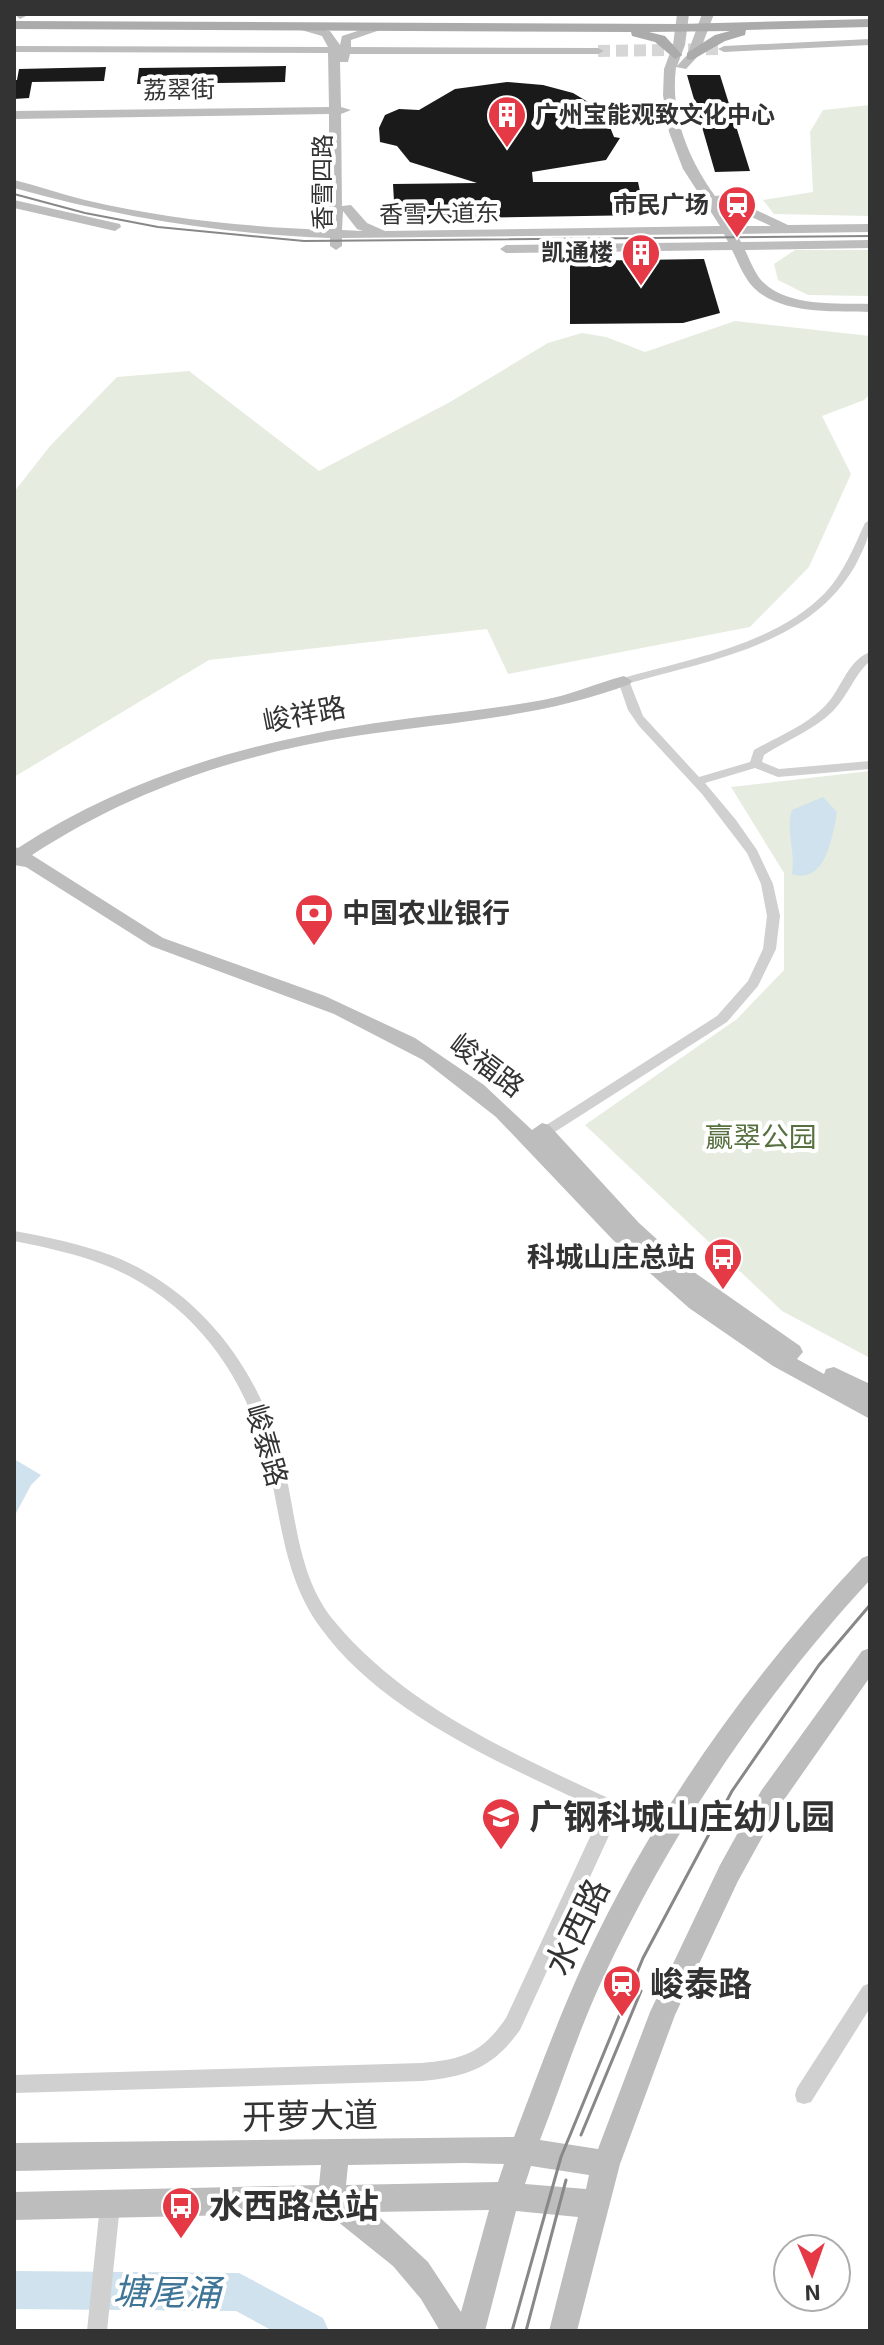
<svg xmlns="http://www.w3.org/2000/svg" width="884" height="2345" font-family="'Exo 2','Noto Sans SC',sans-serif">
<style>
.green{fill:#e6ecdf}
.water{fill:#cfe2ee}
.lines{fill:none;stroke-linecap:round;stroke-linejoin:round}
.river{fill:#cfe2ee;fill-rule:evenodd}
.building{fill:#1a1a1a}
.secondary-tunnel{stroke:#d6d6d6;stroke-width:12;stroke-dasharray:12 6;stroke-linecap:butt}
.street{fill:#d0d0d0;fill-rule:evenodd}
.secondary{fill:#bdbdbd;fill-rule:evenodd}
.primary{fill:#ababab;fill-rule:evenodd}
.tram-far1{stroke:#888;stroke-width:2}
.tram{stroke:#888;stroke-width:3}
.labels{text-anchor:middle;stroke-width:8;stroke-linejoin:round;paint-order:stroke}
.far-street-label{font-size:24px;fill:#333;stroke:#fff}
.far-poi-label{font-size:24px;font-weight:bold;fill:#333;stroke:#fff;text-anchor:end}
.street-label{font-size:28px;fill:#333;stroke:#fff}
.poi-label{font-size:28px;font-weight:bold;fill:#333;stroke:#fff;text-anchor:start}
.park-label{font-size:28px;fill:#56703f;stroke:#fff}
.near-poi-label{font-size:34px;font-weight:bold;fill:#333;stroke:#fff;text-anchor:start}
.near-street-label{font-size:34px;fill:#333;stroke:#fff}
.near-water-label{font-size:36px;font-style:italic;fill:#3f7597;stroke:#fff}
</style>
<rect width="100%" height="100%" fill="#fff"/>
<g class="green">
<path d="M870,105V216L774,214L763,200L813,192L810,132L823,110Z"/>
<path d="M795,250H870V296L808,295L778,280L774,264Z"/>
<path d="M735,321L870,336V394L864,400L822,416L851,474L809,567L750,627L508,674L487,629L209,660L14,777V492L50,446L117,377L189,371L319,471L450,402L548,343L582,333L606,337L645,352Z"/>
<path d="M870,771V1358L782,1311L585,1125L737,1019L784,970V873L731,787Z"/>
</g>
<g class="water">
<path d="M823,797L837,812C833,834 826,886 792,874C796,852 785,828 792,810Z"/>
<path d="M14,1459L41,1475L31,1485L14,1517Z"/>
</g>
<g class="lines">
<path class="river" d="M14,2271L239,2273L323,2318L329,2331H273L236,2311L14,2309Z"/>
</g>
<g class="building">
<path d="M286,66L285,82L137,84L139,68Z"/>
<path d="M106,67L104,81L32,82L29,98L14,99V80H17L19,69Z"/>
<path d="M687,75H720L750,171L715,172Z"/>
<path d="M507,82L543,85L573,93L598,108L606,117L614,137L620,138L606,160L532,172L533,182H638L645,215L395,219L393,184L477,183L410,162L397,146L380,142L379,128L385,115L399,109L419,110L455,89Z"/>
<path d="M704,259L720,313L683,323L570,324V261Z"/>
</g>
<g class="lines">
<path class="secondary-tunnel" d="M598,51L724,49"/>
<g class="street">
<path d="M870,520C870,538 863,550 855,566C810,645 710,660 630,683L643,716L699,777L750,762L754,750C777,737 803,727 823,708C841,692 846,661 870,652V661C854,675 848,696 833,711C814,730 787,740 764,755L762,762L779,769L870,761V769L778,777L755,768L705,783L736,820L757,850L773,884L780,916L776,949L758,986L727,1022L550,1135H540L538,1132L540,1129L717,1016L748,981L763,949L767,916L761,884L747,853L702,794L639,726L628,710L618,681L620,679C688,659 773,646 825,593C843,574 854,547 865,523Z"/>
<path d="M14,1231C48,1237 81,1244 113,1256C206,1293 266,1379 286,1475C297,1525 300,1581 335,1622C421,1725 557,1770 672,1829L675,1835L672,1841L666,1843L617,1818L520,2030C493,2068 467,2077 422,2081L14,2093V2075L422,2063C464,2059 482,2053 506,2018L602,1811C507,1766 383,1715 320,1627C286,1580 282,1527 270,1472C249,1379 194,1299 102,1264C73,1253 44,1247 14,1241Z"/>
<path d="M870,1983V2008L811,2102L804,2104L797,2102L795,2095L797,2088L863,1986Z"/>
<path d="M110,2195L117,2198L120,2205L107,2331H87L100,2205L103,2198Z"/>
</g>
<g class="secondary">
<path d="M14,14H26V16L20,19Z"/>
<path d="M677,14H689L685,45L677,66L687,55L702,14H714L698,56L686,69L676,67C670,115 688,158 715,196L724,195L788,225L870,224V232L736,234L741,242L870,240V248L745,250C750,260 755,275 764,283C789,307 838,303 870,304V312C836,311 781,315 754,288C744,278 738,262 732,250L506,253L500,249L506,245L728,242L724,234L342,238V246L336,250L330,246V238C221,234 118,217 14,188V180C38,186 61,194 85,200C165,219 247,227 329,230V114L14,119V111L329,107L328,53L14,52V46L328,47L322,36L291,27L297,24L330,31L340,45L342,36L376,25L382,28L380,30L351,40V47L598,48L604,51L598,54H350L348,62H340L341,107L351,110L341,114L342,206L351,205L367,223L385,231L720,226L683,169L669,132L663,95L664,69L673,45ZM719,202L771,226H732ZM343,211L357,229L363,231L342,230Z"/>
<path d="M870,39V45L724,52L718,49L724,46Z"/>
<path d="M14,200L120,224L121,227L115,231L14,208Z"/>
<path d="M624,676L632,681L630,684C541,718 447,722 355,736C239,754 130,791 32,855L163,938L325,996L415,1038L484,1085L532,1130L542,1123L549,1125L639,1223L691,1270L800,1346L803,1352L797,1359L824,1374L826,1369L834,1367L870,1384V1419L773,1366L689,1308L613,1240L496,1117L423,1060L334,1014L151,946L26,867L14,865V847L18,848C119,782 232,747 351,727C414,716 479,712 543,700C571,695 597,683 624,676Z"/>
<path d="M870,1555V1580C761,1698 672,1831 604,1976C579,2029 561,2086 540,2140L598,2149L650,2012L720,1865L761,1791L862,1651L870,1648V1677L779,1807L738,1881L675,2015L620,2164L577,2331H549L578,2217L516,2211L485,2331H440L421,2299L393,2266L327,2213L14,2220V2192L319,2185L321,2165L14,2171V2143L514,2137C536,2079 558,2019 584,1962C653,1813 749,1678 862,1558ZM465,2163L504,2164L498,2182L346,2185L348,2165ZM531,2166L589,2175L586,2189L525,2184ZM489,2210L461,2312L428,2262L374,2212Z"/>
</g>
<path class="primary" d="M870,19V27L746,30L745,35L725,41L692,60L687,59V53L715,35L730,31L649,32L665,36L682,55L675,59L655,42L632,36L631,32L14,29V21L680,24Z"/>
<path class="tram-far1" d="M14,194L85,213L158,227L304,241L870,236"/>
<g class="tram">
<path d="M581,2135L641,1991"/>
<path d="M512,2331L561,2157L643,1958L732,1791L819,1665L870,1605"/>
<path d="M526,2331L566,2180"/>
</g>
</g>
<defs>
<symbol id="building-pin" viewBox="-11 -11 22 30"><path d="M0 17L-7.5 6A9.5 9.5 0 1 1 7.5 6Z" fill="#e63946" stroke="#fff"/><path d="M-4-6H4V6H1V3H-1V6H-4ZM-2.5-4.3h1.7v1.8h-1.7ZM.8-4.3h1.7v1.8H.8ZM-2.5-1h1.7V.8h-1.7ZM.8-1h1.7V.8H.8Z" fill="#fff"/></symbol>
<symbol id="station-pin" viewBox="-11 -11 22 30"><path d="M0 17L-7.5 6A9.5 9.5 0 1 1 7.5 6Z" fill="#e63946" stroke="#fff"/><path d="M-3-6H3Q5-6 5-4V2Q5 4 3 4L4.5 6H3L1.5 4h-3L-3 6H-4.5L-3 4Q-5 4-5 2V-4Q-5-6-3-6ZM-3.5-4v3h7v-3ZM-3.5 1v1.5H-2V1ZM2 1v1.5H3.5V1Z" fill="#fff"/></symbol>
<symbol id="bank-pin" viewBox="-11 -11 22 30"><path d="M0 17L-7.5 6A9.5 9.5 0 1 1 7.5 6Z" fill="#e63946" stroke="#fff"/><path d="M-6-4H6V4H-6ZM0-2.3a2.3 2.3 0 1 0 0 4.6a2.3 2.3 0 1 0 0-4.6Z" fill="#fff"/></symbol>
<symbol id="bus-pin" viewBox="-11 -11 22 30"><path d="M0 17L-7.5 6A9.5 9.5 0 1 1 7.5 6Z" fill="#e63946" stroke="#fff"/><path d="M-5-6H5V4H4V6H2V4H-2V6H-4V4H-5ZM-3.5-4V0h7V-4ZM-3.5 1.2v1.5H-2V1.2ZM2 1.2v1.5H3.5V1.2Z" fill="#fff"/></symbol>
<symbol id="school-pin" viewBox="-11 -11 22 30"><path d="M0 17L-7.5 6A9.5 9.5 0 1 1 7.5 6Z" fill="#e63946" stroke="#fff"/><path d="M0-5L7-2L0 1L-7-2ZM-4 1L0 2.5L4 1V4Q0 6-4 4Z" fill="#fff"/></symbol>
</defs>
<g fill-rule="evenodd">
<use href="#building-pin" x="485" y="93" width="44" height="60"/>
<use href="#station-pin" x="715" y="183" width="44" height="60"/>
<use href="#building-pin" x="619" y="231" width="44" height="60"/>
<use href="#bank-pin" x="292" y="891" width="44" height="60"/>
<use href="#bus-pin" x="701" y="1235" width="44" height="60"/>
<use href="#school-pin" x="479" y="1795" width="44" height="60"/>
<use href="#station-pin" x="600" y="1962" width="44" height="60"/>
<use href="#bus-pin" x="159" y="2184" width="44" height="60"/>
</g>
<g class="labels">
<g class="far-street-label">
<text transform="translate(179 90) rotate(-1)" y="8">荔翠街</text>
<text transform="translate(323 182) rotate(-90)" y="8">香雪四路</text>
<text transform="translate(439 214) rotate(-1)" y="8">香雪大道东</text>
</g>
<g class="far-poi-label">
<text x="535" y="123" text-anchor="start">广州宝能观致文化中心</text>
<text x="709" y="213">市民广场</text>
<text x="613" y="261">凯通楼</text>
</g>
<g class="street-label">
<text transform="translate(304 714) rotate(-11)" y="10">峻祥路</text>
<text transform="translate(487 1065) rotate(37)" y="10">峻福路</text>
<text transform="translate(267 1445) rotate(74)" y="10">峻泰路</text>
</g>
<g class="poi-label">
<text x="342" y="923">中国农业银行</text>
<text x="695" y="1267" text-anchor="end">科城山庄总站</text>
</g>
<g class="park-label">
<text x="761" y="1147">赢翠公园</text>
</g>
<g class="near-poi-label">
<text x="529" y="1829">广钢科城山庄幼儿园</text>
<text x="650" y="1996">峻泰路</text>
<text x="209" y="2218">水西路总站</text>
</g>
<g class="near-street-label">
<text transform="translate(577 1927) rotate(-64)" y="12">水西路</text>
<text transform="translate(310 2116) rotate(-1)" y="12">开萝大道</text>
</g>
<g class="near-water-label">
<text transform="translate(167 2292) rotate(1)" y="13">塘尾涌</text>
</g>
</g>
<rect width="884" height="2345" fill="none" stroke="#333333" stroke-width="32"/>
<g transform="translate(812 2273) rotate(178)"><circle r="38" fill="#ffffff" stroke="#adadad" stroke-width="2"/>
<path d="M0-6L14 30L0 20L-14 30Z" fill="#e63946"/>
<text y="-12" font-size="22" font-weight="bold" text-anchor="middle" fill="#333333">N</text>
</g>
</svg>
